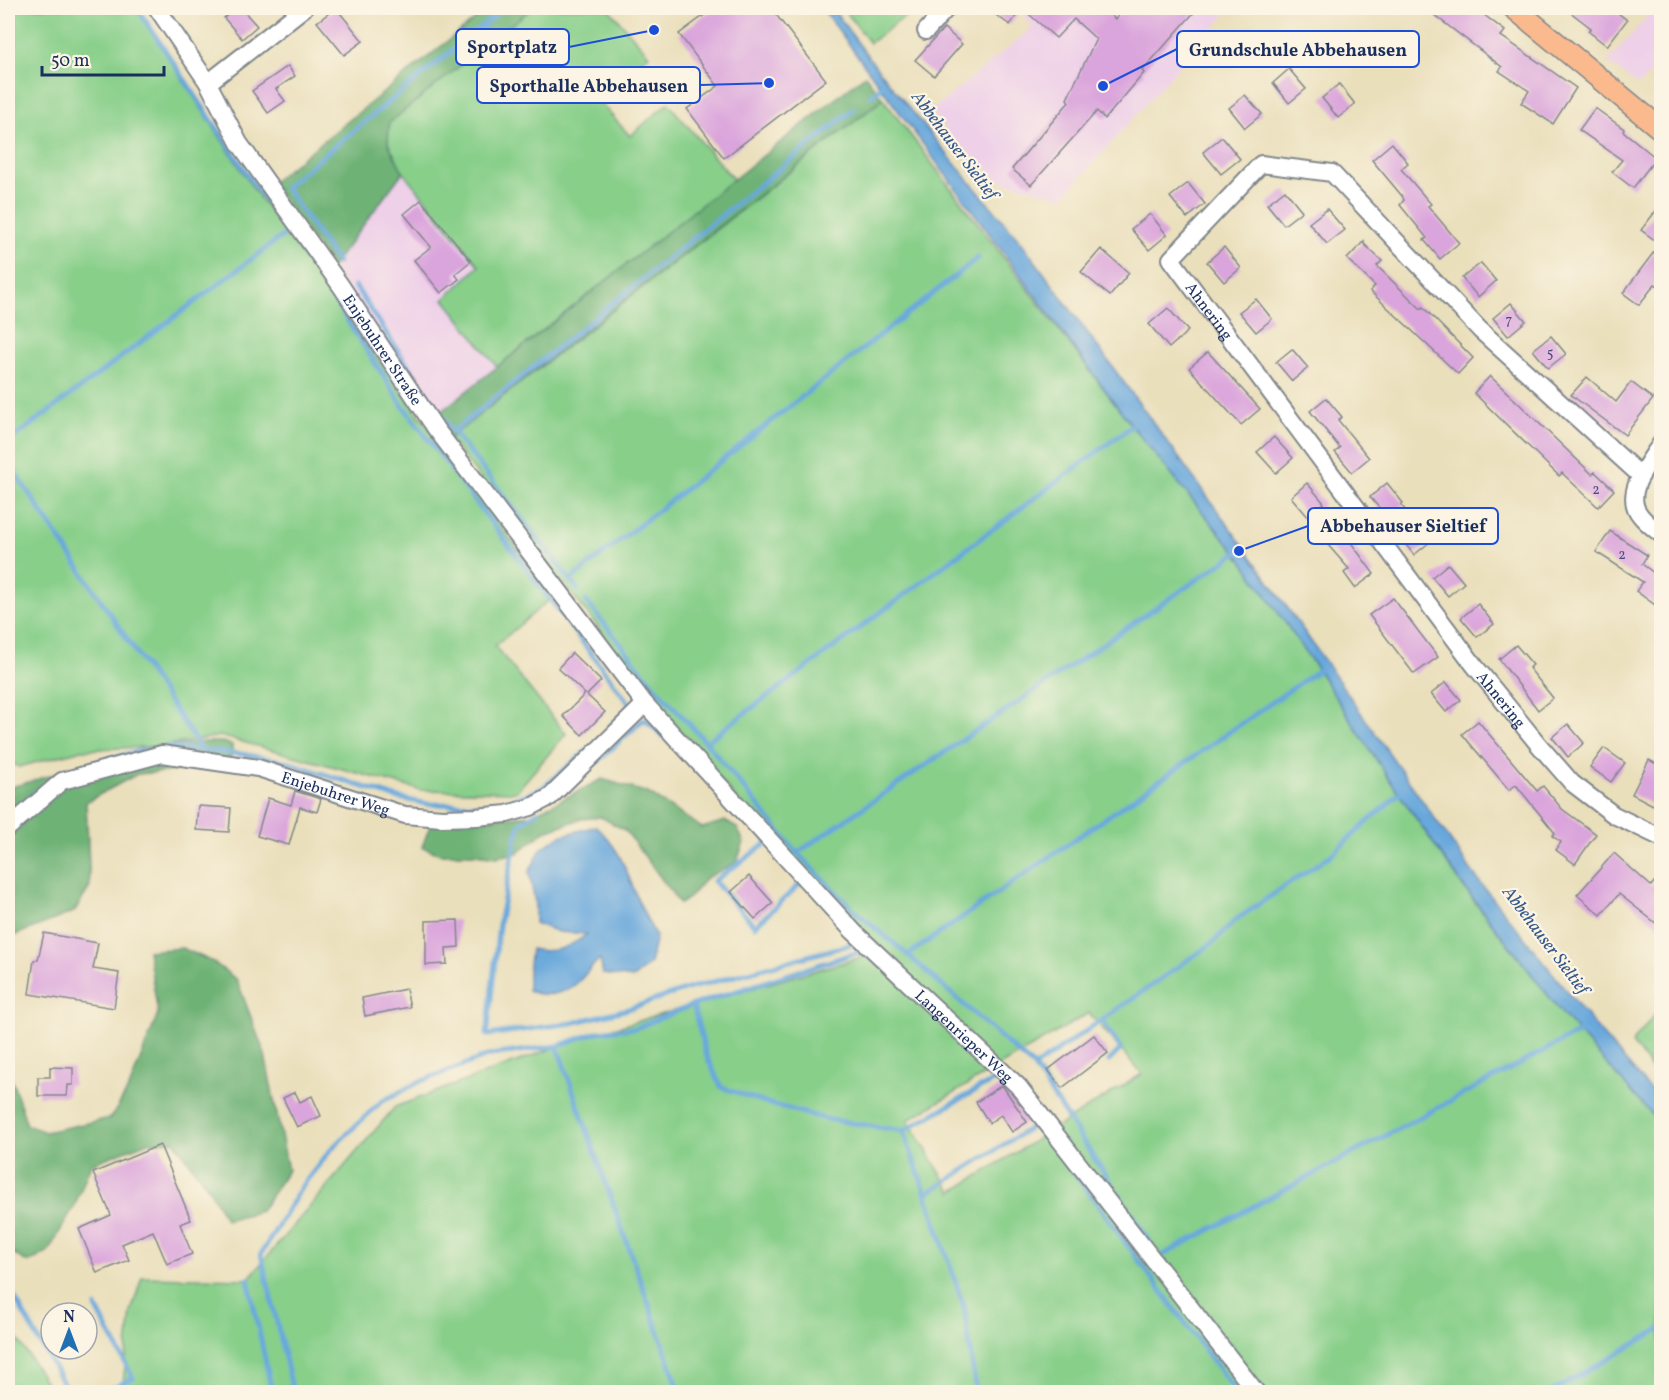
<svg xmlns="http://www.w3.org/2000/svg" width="1669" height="1400" font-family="Vollkorn,serif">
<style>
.built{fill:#eed0e8}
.green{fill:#88cf8a;stroke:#527f74;stroke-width:1.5;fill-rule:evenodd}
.forest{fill:#6eb276;stroke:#44706a;stroke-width:1.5}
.water{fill:#69a8dc;stroke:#426c9d;stroke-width:1.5}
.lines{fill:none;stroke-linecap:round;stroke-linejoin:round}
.stream{stroke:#69a8dc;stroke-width:5}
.building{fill:#daa4dc}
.minor-casing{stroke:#82878c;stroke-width:20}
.major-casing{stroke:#82878c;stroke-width:24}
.minor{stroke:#fff;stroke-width:16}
.major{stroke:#fbba8d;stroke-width:21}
.labels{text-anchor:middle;stroke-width:4.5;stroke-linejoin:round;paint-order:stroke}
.number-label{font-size:14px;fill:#4b4c7e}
.street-label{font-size:16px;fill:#1b2f5e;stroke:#fcf5e5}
.water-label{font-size:18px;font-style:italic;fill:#36598a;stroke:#fcf5e5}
.leader{fill:none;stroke:#1d4ed8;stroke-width:2}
.callout-dot{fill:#1d4ed8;stroke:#fcf5e5;stroke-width:2}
.callout{fill:#fcf5e5;stroke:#1d4ed8;stroke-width:2}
.callout-label{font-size:18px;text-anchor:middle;font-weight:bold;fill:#1b2f5e}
</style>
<rect width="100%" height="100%" fill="#fcf5e5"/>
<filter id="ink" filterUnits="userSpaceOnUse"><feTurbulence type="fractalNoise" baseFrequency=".0167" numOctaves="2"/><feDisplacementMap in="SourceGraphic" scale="12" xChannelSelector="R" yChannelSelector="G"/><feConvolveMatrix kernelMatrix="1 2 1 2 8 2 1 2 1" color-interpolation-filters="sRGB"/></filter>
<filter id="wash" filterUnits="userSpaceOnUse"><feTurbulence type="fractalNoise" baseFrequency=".008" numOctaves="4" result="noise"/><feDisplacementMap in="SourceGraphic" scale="24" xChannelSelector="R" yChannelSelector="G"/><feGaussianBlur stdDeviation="1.35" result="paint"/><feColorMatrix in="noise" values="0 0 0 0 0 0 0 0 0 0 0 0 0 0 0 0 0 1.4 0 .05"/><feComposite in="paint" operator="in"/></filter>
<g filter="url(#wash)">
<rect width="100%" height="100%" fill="#eadfbb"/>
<g class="built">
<path d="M1032,8H1231L1063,197L999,180L954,139L931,111L1032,28L1024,17Z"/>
<path d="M1655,8H1661V60L1639,86L1607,62Z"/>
<path d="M403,172L479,266L444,299L497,367L434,417L332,267Z"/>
</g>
<g class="green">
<path d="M8,8H136L257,194L553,597L495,646L566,734L516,792L420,790L220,736L162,746L82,750L19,767L8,761Z"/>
<path d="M532,8H608L649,55L596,98L630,136L668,103L734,180L497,367L444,299L479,266L403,172L388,143L389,123Z"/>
<path d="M843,8H916L870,43Z"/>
<path d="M883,99L1135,430L1241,559L1314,664L1391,782L1464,888L1564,1016L1661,1125V1392H122L131,1312L142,1277L248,1279L395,1107L589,1035L869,955L700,756L449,439ZM1089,1013L1142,1074L952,1192L908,1120Z"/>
<path d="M1661,1006V1082L1632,1043Z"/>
<path d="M8,1324L52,1392H8Z"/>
</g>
<g class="forest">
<path d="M489,8H532L389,123L388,143L403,172L332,267L271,183Z"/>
<path d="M865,75L883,99L449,437L434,417Z"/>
<path d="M205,742H223L232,745V754L229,760L186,770L137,774L86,802L90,887L74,912L8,938V788L139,749Z"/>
<path d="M602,779L648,793L702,828L725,821L737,828L744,842L737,862L706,878L691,896L680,904L626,831L601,817L581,819L545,831L517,853L496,857L475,854H440L422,847L431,823L531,815Z"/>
<path d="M182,948L213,962L237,980L265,1055L288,1170L261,1211L226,1220L209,1189L174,1141L148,1142L91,1164L75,1205L48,1252L28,1263L8,1250V1068L27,1125L45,1132L111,1118L129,1088L158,1014L148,951Z"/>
</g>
<g class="water">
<path d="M822,8H832L873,63L956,165L1022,243L1266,577L1478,880L1600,1032L1661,1102V1125L1564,1016L1464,887L1391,782L1314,664L1241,559L1135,430Z"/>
<path d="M596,826C623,852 625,870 639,902C644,914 650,925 656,936L650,964L633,978L603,974L600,959C590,967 585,976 577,983C563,995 543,998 528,990V972L531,949C552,954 571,947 587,934L558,932L535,923V902L529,872L541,849L560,836Z"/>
</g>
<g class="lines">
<g class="stream">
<path d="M137,8L254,184L289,231L403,406L631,706L609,728"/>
<path d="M870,96L883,86"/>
<path d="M338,263L285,187L504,8"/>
<path d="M355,286L441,416L578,590"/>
<path d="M454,431L854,109"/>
<path d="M8,442L289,231"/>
<path d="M8,462L201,749"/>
<path d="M570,580L978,258"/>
<path d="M586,601L656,688L706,742L797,853L856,912L908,955L1034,1067L1211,944L1237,919L1331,855L1403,790"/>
<path d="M706,742L1136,423"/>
<path d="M166,747L241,754L286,762L395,797L427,804L499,805L543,788L586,751"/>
<path d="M595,764L644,719L670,742"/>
<path d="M59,774L104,760L145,750"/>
<path d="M537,812L521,823L517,833L499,924L487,1035L572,1023L628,1009L687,989L856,943"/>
<path d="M8,815L40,789"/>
<path d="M766,842L767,843L714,881L755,926L802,882L803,884"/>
<path d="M797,853L1239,551"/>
<path d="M908,955L1323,667"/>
<path d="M693,1005L706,1055L721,1087L763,1102L826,1119L903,1131L998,1078L995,1074"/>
<path d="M1102,1020L1121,1049L1109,1061"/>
<path d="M557,1046L680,1392"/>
<path d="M1034,1067L1149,1241"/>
<path d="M903,1131L922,1182L964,1307L976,1392"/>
<path d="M1067,1163L1236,1392"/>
<path d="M926,1194L1038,1123L1041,1126"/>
<path d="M1159,1257L1583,1030"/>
<path d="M248,1279L272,1392"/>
<path d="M8,1286L68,1392"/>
<path d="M96,1307L133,1378L104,1392"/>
<path d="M293,1392L261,1254L302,1186L333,1147L381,1102L419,1082L490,1055L557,1046L598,1032L636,1028L693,1005L862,951"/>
<path d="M1551,1392L1662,1328"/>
</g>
</g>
<g id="blocks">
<g class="building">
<path d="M235,8H241L257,26L242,39L224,18Z"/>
<path d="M336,8L363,41L344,55L317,22Z"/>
<path d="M714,8H771L826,80L724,158L687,109L718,86L679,34Z"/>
<path d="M986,8H1103L1115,19L1125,8H1198L1142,71L1144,73L1105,119L1097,111L1031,185L1012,169L1069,102L1067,99L1096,39L1074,19L1056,38L1022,8L1010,25Z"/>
<path d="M1425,8H1475L1505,31L1501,36L1576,88L1553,124L1521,103L1529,91L1499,71L1502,67Z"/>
<path d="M1565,8H1611L1627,20L1607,46L1588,31L1591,28Z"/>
<path d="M944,28L962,44L934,76L915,60Z"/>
<path d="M288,66L295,76L276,89L285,101L268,113L252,91Z"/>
<path d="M1289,69L1306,89L1289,103L1273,83Z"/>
<path d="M1339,84L1355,104L1338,118L1322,98Z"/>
<path d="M1245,95L1262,114L1245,128L1229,108Z"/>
<path d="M1595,108L1624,129L1623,131L1656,158L1633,188L1612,172L1622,160L1579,130Z"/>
<path d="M1222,137L1240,159L1221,174L1203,152Z"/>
<path d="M1392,143L1408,163L1401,169L1431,204L1428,206L1459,243L1440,259L1424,240L1427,238L1400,205L1404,200L1402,196L1372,160Z"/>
<path d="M1188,183L1205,204L1187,218L1170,197Z"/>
<path d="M1285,190L1302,211L1284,225L1267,204Z"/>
<path d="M421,200L471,261L455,274L459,279L441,293L414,260L431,247L404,214Z"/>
<path d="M1662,203V288L1655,284L1639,305L1623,293L1660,244L1641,230Z"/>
<path d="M1327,209L1345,230L1327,244L1309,223Z"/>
<path d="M1150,214L1167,235L1149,250L1131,229Z"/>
<path d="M1364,241V244L1382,261L1377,266L1421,309L1423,307L1473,358L1458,374L1370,291L1375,286L1347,259Z"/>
<path d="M1224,247L1241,268L1224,282L1207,262Z"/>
<path d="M1101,249L1129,273L1110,296L1081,272Z"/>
<path d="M1481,263L1496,281L1478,297L1462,278Z"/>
<path d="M1256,299L1272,319L1256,332L1239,312Z"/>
<path d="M1511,303L1526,321L1508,336L1493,318Z"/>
<path d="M1168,308L1188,331L1169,348L1149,324Z"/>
<path d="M1551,336L1566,354L1548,368L1533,350Z"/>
<path d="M1292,349L1308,368L1292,381L1276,362Z"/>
<path d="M1208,352L1260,409L1241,425L1189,368Z"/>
<path d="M1490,376L1592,474L1595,472L1614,490L1598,507L1562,473L1559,476L1474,393Z"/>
<path d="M1587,377L1616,402L1631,382L1653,399L1625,435L1571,395Z"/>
<path d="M1326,398L1342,417L1338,420L1369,458L1352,472L1335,452L1340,448L1310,411Z"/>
<path d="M1274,437L1293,458L1276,473L1257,452Z"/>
<path d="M1307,483L1324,503L1321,506L1353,543L1352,544L1374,574L1355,588L1344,573L1349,569L1320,536L1323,534L1291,497Z"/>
<path d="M1387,483L1403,503L1401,505L1431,541L1414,555L1398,535L1400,533L1370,497Z"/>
<path d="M1610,531L1647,555L1642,564L1662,579V610L1636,591L1643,582L1596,552Z"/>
<path d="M1448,564L1464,583L1448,596L1432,577Z"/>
<path d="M1393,598L1438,657L1414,674L1369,615Z"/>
<path d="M1478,604L1494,624L1477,637L1461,618Z"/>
<path d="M1516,645L1533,665L1529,668L1553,698L1538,710L1499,659Z"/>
<path d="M572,653L601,681L587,695L605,712L582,735L563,716L585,694L558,668Z"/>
<path d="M1446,682L1461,700L1446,712L1431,694Z"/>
<path d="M1478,721L1537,791L1543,786L1562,809L1596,834L1575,864L1556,850L1561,842L1552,836L1555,833L1516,785L1509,790L1462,734Z"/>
<path d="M1568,724L1584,743L1568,757L1552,737Z"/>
<path d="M1604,748L1625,763L1611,782L1590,767Z"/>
<path d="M1649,760L1662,767V789L1653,805L1632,794Z"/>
<path d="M295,791L321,799L317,812L300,807L289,845L257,836L268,798L291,805Z"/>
<path d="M198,806L231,808L229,832L196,830Z"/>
<path d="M1614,853L1651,886L1654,882L1662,888V928L1619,894L1601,915L1577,895Z"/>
<path d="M749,876L773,903L755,919L731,892Z"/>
<path d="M458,920L459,947L446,948L447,964L426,965V921Z"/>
<path d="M44,933L98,943L93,969L119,973L114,1008L29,994L34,960H38Z"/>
<path d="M406,989L410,1007L365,1016L362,998Z"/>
<path d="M1094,1035L1108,1053L1062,1088L1048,1070Z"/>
<path d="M50,1067L73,1068V1085H68L67,1096H38V1077H50Z"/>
<path d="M1002,1085L1027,1122L1012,1132L1001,1115L989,1123L976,1102Z"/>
<path d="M295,1092L300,1102L312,1096L321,1116L297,1127L283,1098Z"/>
<path d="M160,1145L191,1220L180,1224L192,1254L167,1264L153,1231L122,1244L129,1260L97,1273L79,1229L111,1215L93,1173Z"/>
</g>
</g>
</g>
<g filter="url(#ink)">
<use href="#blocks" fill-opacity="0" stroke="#82878c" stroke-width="1.5"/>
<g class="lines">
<defs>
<g id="minor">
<path id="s1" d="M157,8L208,83L239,143L341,286L436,429L645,704L853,931L1018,1086L1256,1392"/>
<path d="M926,31L947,8"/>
<path d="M208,83L304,8"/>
<path d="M1662,442C1650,461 1622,493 1640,515C1646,523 1655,529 1662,535"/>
<path id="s2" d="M1641,476L1480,330L1332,173L1261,164L1171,259L1474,665L1538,744L1572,783L1614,815L1662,838"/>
<path id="s3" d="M8,828L62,781L162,754L258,768L405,815L442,818L476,817L507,814L531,807L550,797L645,704"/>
</g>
<path id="major" d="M1514,8L1662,130"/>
</defs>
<use href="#minor" class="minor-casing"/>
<use href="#major" class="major-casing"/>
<use href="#minor" class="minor"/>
<use href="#major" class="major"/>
</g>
</g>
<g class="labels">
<g class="number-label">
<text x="1509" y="324">7</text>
<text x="1550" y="357">5</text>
<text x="1596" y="494">2</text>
<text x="1622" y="559">2</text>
</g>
<g class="street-label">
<text dy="6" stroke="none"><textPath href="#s2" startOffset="700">Ahnering</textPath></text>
<text dy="6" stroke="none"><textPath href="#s1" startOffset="410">Enjebuhrer Straße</textPath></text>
<text dy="6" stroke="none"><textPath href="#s2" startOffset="1186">Ahnering</textPath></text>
<text dy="6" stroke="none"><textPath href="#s3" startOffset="354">Enjebuhrer Weg</textPath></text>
<text dy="6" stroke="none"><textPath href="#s1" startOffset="1312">Langenrieper Weg</textPath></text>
</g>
<g class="water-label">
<text transform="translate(955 145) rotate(53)" y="6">Abbehauser Sieltief</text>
<text transform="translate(1546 940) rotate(53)" y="6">Abbehauser Sieltief</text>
</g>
</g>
<path class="leader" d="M654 30L569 47M1103 86L1177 49M769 83L700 85M1239 551L1308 526"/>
<g class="callout-dot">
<circle cx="654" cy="30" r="6"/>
<circle cx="1103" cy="86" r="6"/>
<circle cx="769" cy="83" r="6"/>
<circle cx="1239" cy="551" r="6"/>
</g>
<g class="callout">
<rect x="456" y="29" width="113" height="36" rx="6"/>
<rect x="1177" y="31" width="242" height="36" rx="6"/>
<rect x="477" y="67" width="223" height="36" rx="6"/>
<rect x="1308" y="508" width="190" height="36" rx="6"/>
</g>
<g class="callout-label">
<text x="512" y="53">Sportplatz</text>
<text x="1298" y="56">Grundschule Abbehausen</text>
<text x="589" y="92">Sporthalle Abbehausen</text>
<text x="1403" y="532">Abbehauser Sieltief</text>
</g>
<rect width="1669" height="1400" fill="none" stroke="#fcf5e5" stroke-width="30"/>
<g transform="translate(69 1331)"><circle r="28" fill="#fcf5e5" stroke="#a2a6af" stroke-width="1.5"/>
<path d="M0-4.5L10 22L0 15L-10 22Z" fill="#1f6fb2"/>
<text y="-9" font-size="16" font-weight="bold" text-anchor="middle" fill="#1b2f5e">N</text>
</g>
<path d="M42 66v9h122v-9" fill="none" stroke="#1b2f5e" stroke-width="3"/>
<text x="51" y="66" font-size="18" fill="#1b2f5e" stroke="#fcf5e5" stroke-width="4.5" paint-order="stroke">50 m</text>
</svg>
